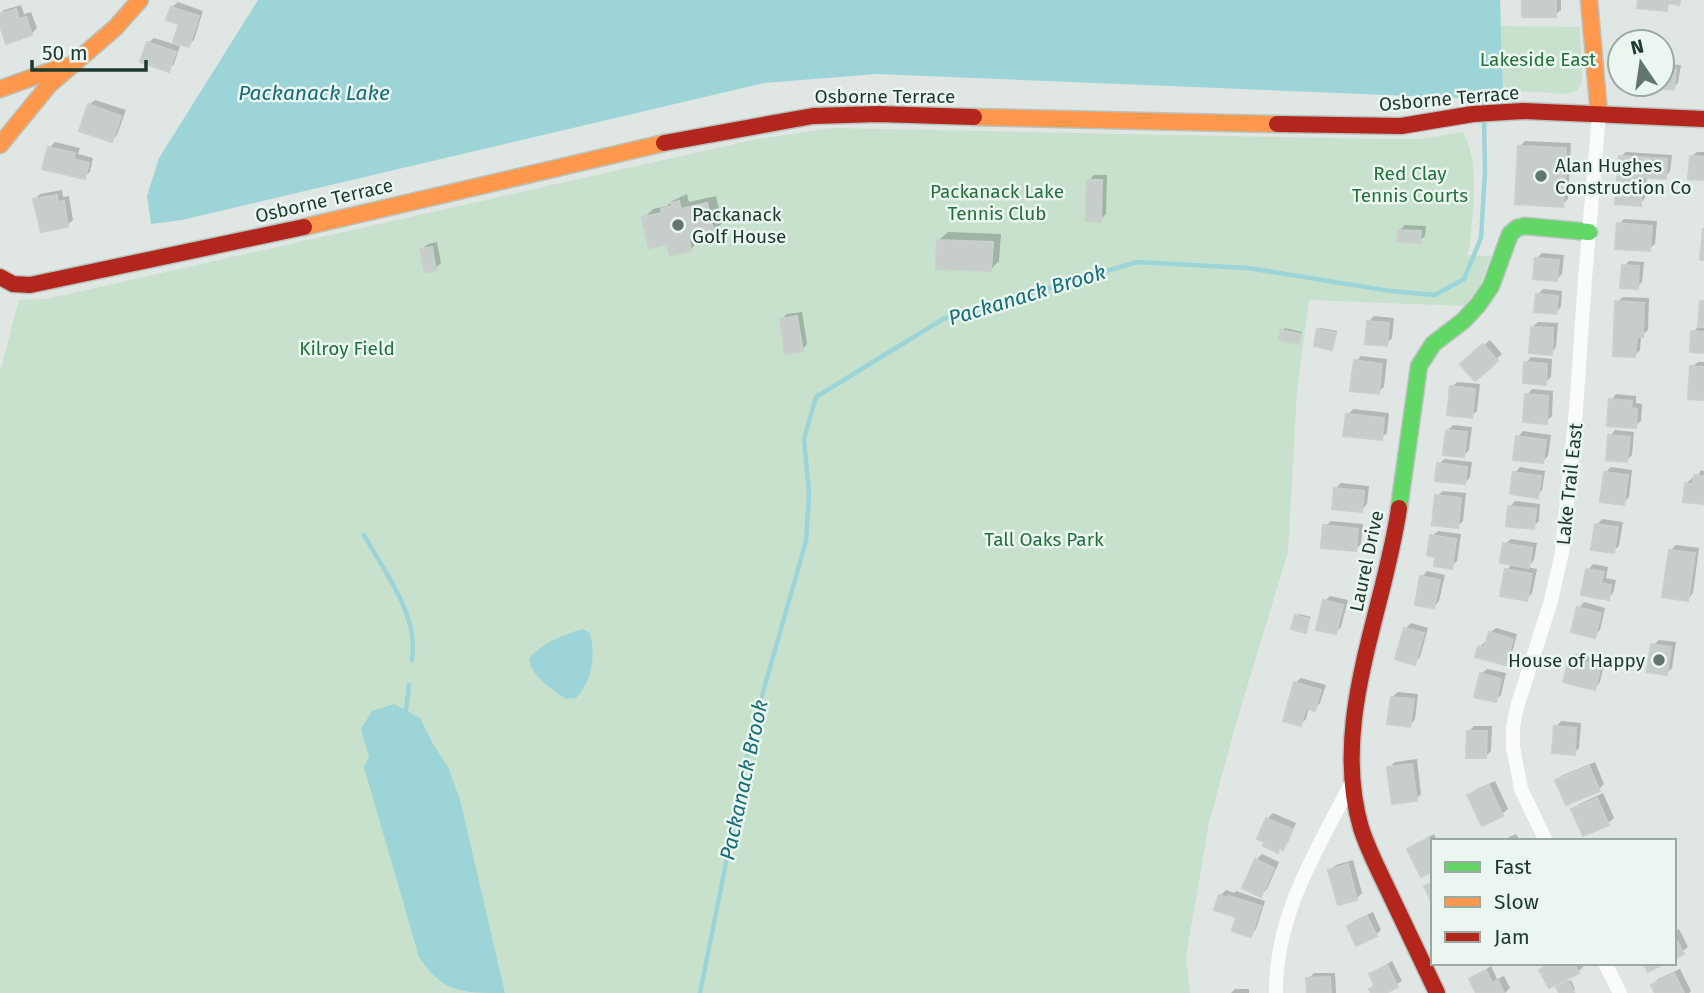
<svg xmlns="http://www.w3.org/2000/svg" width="1704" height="993" font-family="'Fira Sans',sans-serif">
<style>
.green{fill:#c7e1cd}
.water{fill:#9dd4d8}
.shadow{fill:#0003}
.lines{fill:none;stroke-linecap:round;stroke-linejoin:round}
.stream{stroke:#9dd4d8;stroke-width:4.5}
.building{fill:#c7cdca;stroke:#c9cfcc;stroke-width:2}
.fast-casing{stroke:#b9c3be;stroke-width:19}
.slow-casing{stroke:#b9c3be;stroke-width:19}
.jam-casing{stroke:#b9c3be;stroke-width:19}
.street{stroke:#fafbfb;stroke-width:14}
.fast{stroke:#63d668;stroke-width:16}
.slow{stroke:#ff974d;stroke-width:16}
.jam{stroke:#b3261e;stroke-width:16}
.poi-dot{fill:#62766e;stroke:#ecf6f1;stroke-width:2.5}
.labels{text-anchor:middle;stroke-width:5;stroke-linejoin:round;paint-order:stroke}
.park-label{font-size:19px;fill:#26723d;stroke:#ecf6f1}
.street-label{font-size:19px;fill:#1e392f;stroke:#ecf6f1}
.poi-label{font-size:19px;fill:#1e392f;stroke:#ecf6f1;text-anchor:start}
.water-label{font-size:21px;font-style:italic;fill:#156f77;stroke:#ecf6f1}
</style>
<rect width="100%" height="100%" fill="#e0e6e3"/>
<g class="green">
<path d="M1501,26L1580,27L1582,82L1577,90L1567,94L1503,90Z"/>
<path d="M832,128L1376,139H1420L1463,132C1481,167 1472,207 1470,245L1467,255L1491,256L1480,285L1464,306L1309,300L1297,392L1288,552L1237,720L1209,823L1186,956L1190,993H0V372L19,300L46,299L752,140Z"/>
</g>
<g class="water">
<path d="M258,0H1500L1503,90L1459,98L877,74L764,83L182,220L151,224L147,196L159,158Z"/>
<path d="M582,629L590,633C596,656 592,681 576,698L566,699C551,688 532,678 529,659C541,643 564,635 582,629Z"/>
<path d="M394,704L420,718L433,744L448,767L460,800L505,993C461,993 443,993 419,957L364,767L369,757L361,729L372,711Z"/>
</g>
<g class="shadow">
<path d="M1524,0H1561V10L1555,15Z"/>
<path d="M178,2L203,11L194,40L188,45L181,23L172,7Z"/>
<path d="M21,5L24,14L31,12L37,28L31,34L0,20V14L4,10Z"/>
<path d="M154,38L180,46L174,64L169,70L148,43Z"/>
<path d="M1662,49L1670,50L1669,64L1681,65L1678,83L1673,88L1638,84H1662Z"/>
<path d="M95,100L126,110L117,135L112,140L89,105Z"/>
<path d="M1525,141L1571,143L1568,199L1562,205L1520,146Z"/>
<path d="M55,142L80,148L78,154L93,158L90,172L84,177L49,148Z"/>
<path d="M1626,152L1672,155L1670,171L1665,177L1647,176L1645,198L1640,204L1620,157Z"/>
<path d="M1697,152H1704V179L1691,157Z"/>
<path d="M1094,175H1107L1106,214L1100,220L1088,181Z"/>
<path d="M62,190L63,197L69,196L73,220L67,225L35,199L40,194Z"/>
<path d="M687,194L689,202L716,196L722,223L714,232L698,235L699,241L690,250L668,242L644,218L653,209L667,206L672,201Z"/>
<path d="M1624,219L1657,221L1655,244L1649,249L1619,224Z"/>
<path d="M1405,225L1426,226L1425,236L1419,241L1399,231Z"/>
<path d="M948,232L1001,234L999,261L991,269L939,240Z"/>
<path d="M437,242L441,263L435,268L422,249L428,244Z"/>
<path d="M1542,253L1564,255L1562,274L1557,279L1536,259Z"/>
<path d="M1629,261L1644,262L1642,282L1637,287L1624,266Z"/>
<path d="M1543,289L1562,291L1561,307L1555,313L1538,294Z"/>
<path d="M1623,297L1649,298L1648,330L1641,336L1640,350L1635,355L1617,302Z"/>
<path d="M1704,300V352L1693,332L1698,327Z"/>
<path d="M802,312L807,344L802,350L782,319L787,314Z"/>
<path d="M1374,316L1394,318L1392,338L1386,344L1369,321Z"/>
<path d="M1538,322L1558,323L1556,347L1551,353L1532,327Z"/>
<path d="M1285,328L1302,332L1300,340L1298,342L1283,331Z"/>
<path d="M1321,328L1337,331L1332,348L1319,330Z"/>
<path d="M1490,340L1502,354L1475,379L1468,359Z"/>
<path d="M1361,356L1387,359L1384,387L1378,392L1356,361Z"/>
<path d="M1531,357L1552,359L1551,377L1545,383L1526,363Z"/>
<path d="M1698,362H1704V398L1692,367Z"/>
<path d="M1457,382L1480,384L1477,411L1471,416L1452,387Z"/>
<path d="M1532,389L1553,391L1552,416L1546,422L1527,395Z"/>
<path d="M1616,394L1636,396V403L1642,404L1641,421L1635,426L1611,400Z"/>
<path d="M1353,409L1389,413L1387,433L1381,438L1348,415Z"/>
<path d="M1453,425L1472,427L1469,450L1464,455L1448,430Z"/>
<path d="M1615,430L1634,432L1632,455L1626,461L1610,436Z"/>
<path d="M1523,431L1551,435L1548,456L1543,461L1518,437Z"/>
<path d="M1444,459L1472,462L1470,477L1465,483L1439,464Z"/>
<path d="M1520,467L1545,471L1542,490L1537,496L1515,473Z"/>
<path d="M1611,467L1632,470L1629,497L1623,503L1605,473Z"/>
<path d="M1701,470L1704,471V502L1686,484L1692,478L1696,479Z"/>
<path d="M1341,483L1369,486L1367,504L1362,510L1336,488Z"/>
<path d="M1443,491L1466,493L1463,521L1457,526L1437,496Z"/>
<path d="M1515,501L1540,504L1539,521L1533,527L1510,507Z"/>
<path d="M1602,519L1623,522L1619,546L1613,551L1597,525Z"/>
<path d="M1331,521L1363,524L1361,544L1355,550L1325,526Z"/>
<path d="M1438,531L1461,534L1457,561L1451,567L1437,555L1432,536Z"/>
<path d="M1511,539L1537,543L1534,560L1527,567L1537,569L1532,593L1527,599L1507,570L1513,563L1505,544Z"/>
<path d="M1676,545L1699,548L1693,593L1688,599L1671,550Z"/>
<path d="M1593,564L1608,567L1606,578L1616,580L1613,593L1608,598L1588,570Z"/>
<path d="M1427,571L1445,575L1439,601L1434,607L1422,577Z"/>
<path d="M1330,596L1348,600L1341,627L1335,633L1325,601Z"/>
<path d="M1584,602L1605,608L1600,630L1594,636L1579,608Z"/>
<path d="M1299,614L1311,617L1305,631L1297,616Z"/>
<path d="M1411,623L1428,628L1420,657L1415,663L1405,629Z"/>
<path d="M1496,628L1517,634L1511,657L1505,663L1480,647L1485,642H1488L1490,633Z"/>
<path d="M1659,640L1676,642L1672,668L1667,673L1653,645Z"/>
<path d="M1576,654L1605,660L1600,682L1595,688L1570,659Z"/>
<path d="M1487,669L1506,673L1501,695L1495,700L1481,674Z"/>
<path d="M1301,678L1326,685L1320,703L1315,709L1309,707L1306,719L1301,724L1295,683Z"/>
<path d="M1398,692L1418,694L1415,719L1410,725L1392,697Z"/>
<path d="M1561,721L1581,723L1579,748L1574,753L1556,727Z"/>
<path d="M1474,726H1492L1491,751L1485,757L1468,732Z"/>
<path d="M1417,759L1421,794L1416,799L1389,768L1395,762Z"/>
<path d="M1595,762L1604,784L1599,789L1557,781L1563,775Z"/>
<path d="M1495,781L1508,809L1502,814L1483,823L1470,796L1475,790Z"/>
<path d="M1603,793L1614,818L1608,823L1584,834L1573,810L1579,804Z"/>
<path d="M1273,813L1296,823L1288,842L1277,851L1267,819Z"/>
<path d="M1434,834L1437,841H1433V869L1409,849L1415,844Z"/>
<path d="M1516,834L1520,841H1501Z"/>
<path d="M1262,854L1279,862L1267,889L1261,895L1256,860Z"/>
<path d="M1353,860L1362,893L1356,899L1330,870L1336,865Z"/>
<path d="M1226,890L1234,893L1236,891L1265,901L1256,929L1250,935L1238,916L1220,896Z"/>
<path d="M1373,912L1381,930L1376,935L1349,926L1354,921Z"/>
<path d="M1679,929L1688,947L1674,957V932Z"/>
<path d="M1392,961L1402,981L1382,993H1373L1371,989L1376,984L1372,974Z"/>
<path d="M1550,963H1582L1584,966L1578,972L1550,986L1541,970Z"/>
<path d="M1491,966L1497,979L1504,976L1510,988L1505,993H1478L1471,979Z"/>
<path d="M1680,969L1691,991L1689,993H1657L1653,985L1658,979Z"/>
<path d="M1314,973H1335L1336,993H1309L1308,979Z"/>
<path d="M1571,980L1575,989L1568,993H1561L1558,988Z"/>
<path d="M1235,989H1249V993H1231Z"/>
</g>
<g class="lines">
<g class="stream">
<path d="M1483,93L1484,106"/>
<path d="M364,535C385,573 419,615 412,660"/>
<path d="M406,710L409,685"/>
<path d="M700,993L753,727L806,541L809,494L804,439L816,397L943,319L1137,262L1248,268L1390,291L1435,295L1464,279L1481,238L1485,172L1484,119"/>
</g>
</g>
<g class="building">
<rect x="1522" y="0" width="34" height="17"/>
<path d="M1638,0H1680L1679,5L1668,3L1667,11L1637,8Z"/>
<path d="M171,7L199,16L189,47L173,42L179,24L166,20Z"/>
<path d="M16,9L19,19L26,17L32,35L6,44L0,26V14Z"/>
<path d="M147,42L176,52L169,72L140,62Z"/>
<path d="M1662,55H1666L1664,69L1676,70L1674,90L1636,86V84H1662Z"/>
<path d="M88,104L121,116L112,142L79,131Z"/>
<path d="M1518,146L1566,148L1563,207L1515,204Z"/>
<path d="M48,147L75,153L74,159L89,163L85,179L42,169Z"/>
<path d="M1619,156L1667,159L1666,179L1642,177L1641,206L1615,204Z"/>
<path d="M1690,156L1704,157V180L1688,179Z"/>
<path d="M1087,180H1102L1101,222L1086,221Z"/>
<path d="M57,195L58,202L64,201L68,227L41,232L33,199Z"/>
<path d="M679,201L681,209L707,203L714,233L689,239L691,251L670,256L667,244L649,248L642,217L662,213L661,209L672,206L671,203Z"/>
<path d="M1617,223L1652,226L1650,251L1615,249Z"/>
<path d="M1703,229H1704V260H1700Z"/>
<path d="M1398,230L1421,231L1420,243L1397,242Z"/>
<path d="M937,240L993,242L991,271L936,269Z"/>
<path d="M432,247L436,270L425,272L420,249Z"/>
<path d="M1535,258L1559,260L1557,281L1533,279Z"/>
<path d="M1622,265L1639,266L1638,289L1620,288Z"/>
<path d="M1536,294L1558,296L1556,314L1534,312Z"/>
<path d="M1615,301L1644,303L1643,337H1637L1635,357L1613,356Z"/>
<path d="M1700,301H1704V327H1698Z"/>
<path d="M797,316L803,351L785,354L780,319Z"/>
<path d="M1367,321L1389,323L1387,346L1365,344Z"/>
<path d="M1531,327L1553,328L1552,355L1529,353Z"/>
<path d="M1317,329L1336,333L1332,350L1314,346Z"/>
<path d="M1281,330L1301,334L1299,344L1279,340Z"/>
<path d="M1691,331L1704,332V353L1690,352Z"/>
<path d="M1483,344L1498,361L1475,381L1460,364Z"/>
<path d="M1354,360L1382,364L1379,394L1350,391Z"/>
<path d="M1524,362L1547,364L1546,385L1523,383Z"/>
<path d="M1690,366L1704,367V400L1688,399Z"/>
<path d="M1450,386L1475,389L1472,418L1447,415Z"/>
<path d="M1525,394L1548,396L1547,424L1523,422Z"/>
<path d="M1609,399L1632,401L1631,408L1637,409L1636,428L1607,426Z"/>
<path d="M1346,414L1384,418L1382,440L1343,436Z"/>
<path d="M1446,430L1467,432L1464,457L1443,455Z"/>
<path d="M1608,435L1630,437L1627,462L1606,460Z"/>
<path d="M1516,436L1546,440L1543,463L1513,460Z"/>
<path d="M1437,463L1467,467L1465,484L1435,481Z"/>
<path d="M1513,472L1541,476L1538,498L1510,494Z"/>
<path d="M1604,472L1628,475L1624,505L1600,502Z"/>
<path d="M1694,475L1704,476V504L1683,502L1685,483L1693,484Z"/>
<path d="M1334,488L1364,491L1362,512L1332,509Z"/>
<path d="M1435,495L1461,498L1458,528L1432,525Z"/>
<path d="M1508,506L1536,509L1534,529L1506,526Z"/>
<path d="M1595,524L1618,527L1614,553L1591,550Z"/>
<path d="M1323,525L1358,529L1356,551L1321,548Z"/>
<path d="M1430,535L1456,539L1452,569L1434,566L1435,557L1427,555Z"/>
<path d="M1503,543L1532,548L1529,568L1500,563Z"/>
<path d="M1669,550L1695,553L1688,601L1662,597Z"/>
<path d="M1505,569L1532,574L1527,601L1500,596Z"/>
<path d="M1586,569L1604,572L1601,583L1611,585L1609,600L1581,595Z"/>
<path d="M1420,576L1440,580L1434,608L1415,605Z"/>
<path d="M1323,600L1343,605L1336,634L1316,630Z"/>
<path d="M1577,607L1601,613L1595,638L1571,632Z"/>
<path d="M1295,615L1309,619L1306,633L1291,629Z"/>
<path d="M1404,628L1424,633L1415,665L1395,659Z"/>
<path d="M1489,632L1513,639L1506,665L1475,657L1478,646L1484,648Z"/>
<path d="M1651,644L1671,647L1667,675L1647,672Z"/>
<path d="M1569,658L1601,666L1595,690L1563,682Z"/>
<path d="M1480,673L1501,679L1496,702L1474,697Z"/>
<path d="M1294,682L1321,690L1315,711L1306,708L1301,726L1283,721Z"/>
<path d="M1391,697L1414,699L1410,727L1387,724Z"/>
<path d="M1554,726L1576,728L1575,755L1552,753Z"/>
<path d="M1467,731H1487L1486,758H1466Z"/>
<path d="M1412,764L1417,801L1392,804L1387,767Z"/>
<path d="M1589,766L1600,791L1566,805L1555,780Z"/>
<path d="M1489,785L1503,816L1482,826L1467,795Z"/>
<path d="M1597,798L1609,825L1583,836L1571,809Z"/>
<path d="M1266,818L1292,829L1283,850L1279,848L1278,853L1263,846L1265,842L1257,839Z"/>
<path d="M1428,838L1433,847V871L1421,877L1407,849Z"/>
<path d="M1255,859L1274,868L1261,897L1242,888Z"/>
<path d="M1348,864L1357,900L1338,905L1328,870Z"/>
<path d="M1433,883V905L1424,886Z"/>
<path d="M1219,895L1228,898L1229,896L1261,906L1251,937L1232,931L1236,917L1214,910Z"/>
<path d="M1367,916L1377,936L1356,946L1347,926Z"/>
<path d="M1674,935L1684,954L1674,959Z"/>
<path d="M1553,963H1574L1579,973L1549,988L1539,970Z"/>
<path d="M1643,963H1665L1648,972Z"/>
<path d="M1387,965L1398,987L1386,993H1371L1369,989L1375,986L1369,974Z"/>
<path d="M1486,970L1492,983L1498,980L1504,993H1476L1469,979Z"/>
<path d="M1674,973L1684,993H1655L1651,985Z"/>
<path d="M1330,977L1331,993H1307L1306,978Z"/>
<path d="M1568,981L1574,992L1559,993L1556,987Z"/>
</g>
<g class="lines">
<defs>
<path id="fast" d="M1399,508L1419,366L1433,344L1463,321L1478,305L1491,286L1510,234L1517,228L1525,226L1589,232"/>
<g id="slow">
<path d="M1589,0L1599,114"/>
<path d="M0,89L64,66"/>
<path d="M974,117L1277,124"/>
<path d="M0,145L49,85L115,28L140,0"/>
<path d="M304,227L664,143"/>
</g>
<g id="jam">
<path d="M1277,124L1401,126L1473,114L1523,111L1704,119"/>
<path d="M664,143L813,116L878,114L974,117"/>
<path d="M0,277L13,284L30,285L304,227"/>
<path d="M1399,508C1384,613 1330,722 1361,828C1368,850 1379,871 1389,892C1405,925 1421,959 1437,993"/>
</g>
</defs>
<use href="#fast" class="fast-casing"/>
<use href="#slow" class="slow-casing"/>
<use href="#jam" class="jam-casing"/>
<g class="street">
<path d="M1546,841L1521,789L1513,747V727L1517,707L1551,601L1562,552L1576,410L1585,279L1599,114"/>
<path d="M1605,963L1620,993"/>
<path d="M1276,993C1275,914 1318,848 1353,780"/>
</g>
<use href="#fast" class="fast"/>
<use href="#slow" class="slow"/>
<use href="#jam" class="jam"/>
</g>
<g class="poi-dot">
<circle cx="1541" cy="176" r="7"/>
<circle cx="678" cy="225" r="7"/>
<circle cx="1659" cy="660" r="7"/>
</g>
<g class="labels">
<g class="park-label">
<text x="1538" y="66">Lakeside East</text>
<text x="1410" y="180">Red Clay<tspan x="1410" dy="22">Tennis Courts</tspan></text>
<text x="997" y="198">Packanack Lake<tspan x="997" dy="22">Tennis Club</tspan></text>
<text x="347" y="355">Kilroy Field</text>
<text x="1044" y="546">Tall Oaks Park</text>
</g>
<g class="street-label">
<text x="885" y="103">Osborne Terrace</text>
<text transform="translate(1449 98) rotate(-5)" y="7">Osborne Terrace</text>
<text transform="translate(324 200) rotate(-13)" y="7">Osborne Terrace</text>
<text transform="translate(1569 484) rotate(-84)" y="7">Lake Trail East</text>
<text transform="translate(1366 561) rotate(-78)" y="7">Laurel Drive</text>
</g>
<g class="poi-label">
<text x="1555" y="172">Alan Hughes<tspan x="1555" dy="22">Construction Co</tspan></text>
<text x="692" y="221">Packanack<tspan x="692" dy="22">Golf House</tspan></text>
<text x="1645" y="667" text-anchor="end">House of Happy</text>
</g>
<g class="water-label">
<text x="314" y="100">Packanack Lake</text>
<text transform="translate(1027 295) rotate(-17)" y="7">Packanack Brook</text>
<text transform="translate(744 780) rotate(-78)" y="7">Packanack Brook</text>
</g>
</g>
<rect x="1431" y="839" width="245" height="126" fill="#ecf6f1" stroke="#9aaaa3" stroke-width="2"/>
<rect x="1445" y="862" width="35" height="10" fill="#63d668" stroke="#9aaaa3" stroke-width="2"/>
<text x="1494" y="874" font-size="21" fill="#1e392f">Fast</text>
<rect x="1445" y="897" width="35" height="10" fill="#ff974d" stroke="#9aaaa3" stroke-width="2"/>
<text x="1494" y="909" font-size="21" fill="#1e392f">Slow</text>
<rect x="1445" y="932" width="35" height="10" fill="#b3261e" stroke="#9aaaa3" stroke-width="2"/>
<text x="1494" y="944" font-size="21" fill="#1e392f">Jam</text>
<g transform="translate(1641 63) rotate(347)"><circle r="33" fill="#ecf6f1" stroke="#9aaaa3" stroke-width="2"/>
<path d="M0-5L12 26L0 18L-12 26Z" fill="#62766e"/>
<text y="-10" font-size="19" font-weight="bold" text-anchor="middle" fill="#1e392f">N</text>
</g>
<path d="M32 60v10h114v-10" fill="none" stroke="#1e392f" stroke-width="3.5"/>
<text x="42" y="60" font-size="21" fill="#1e392f" stroke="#ecf6f1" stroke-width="5" paint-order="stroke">50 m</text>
</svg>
